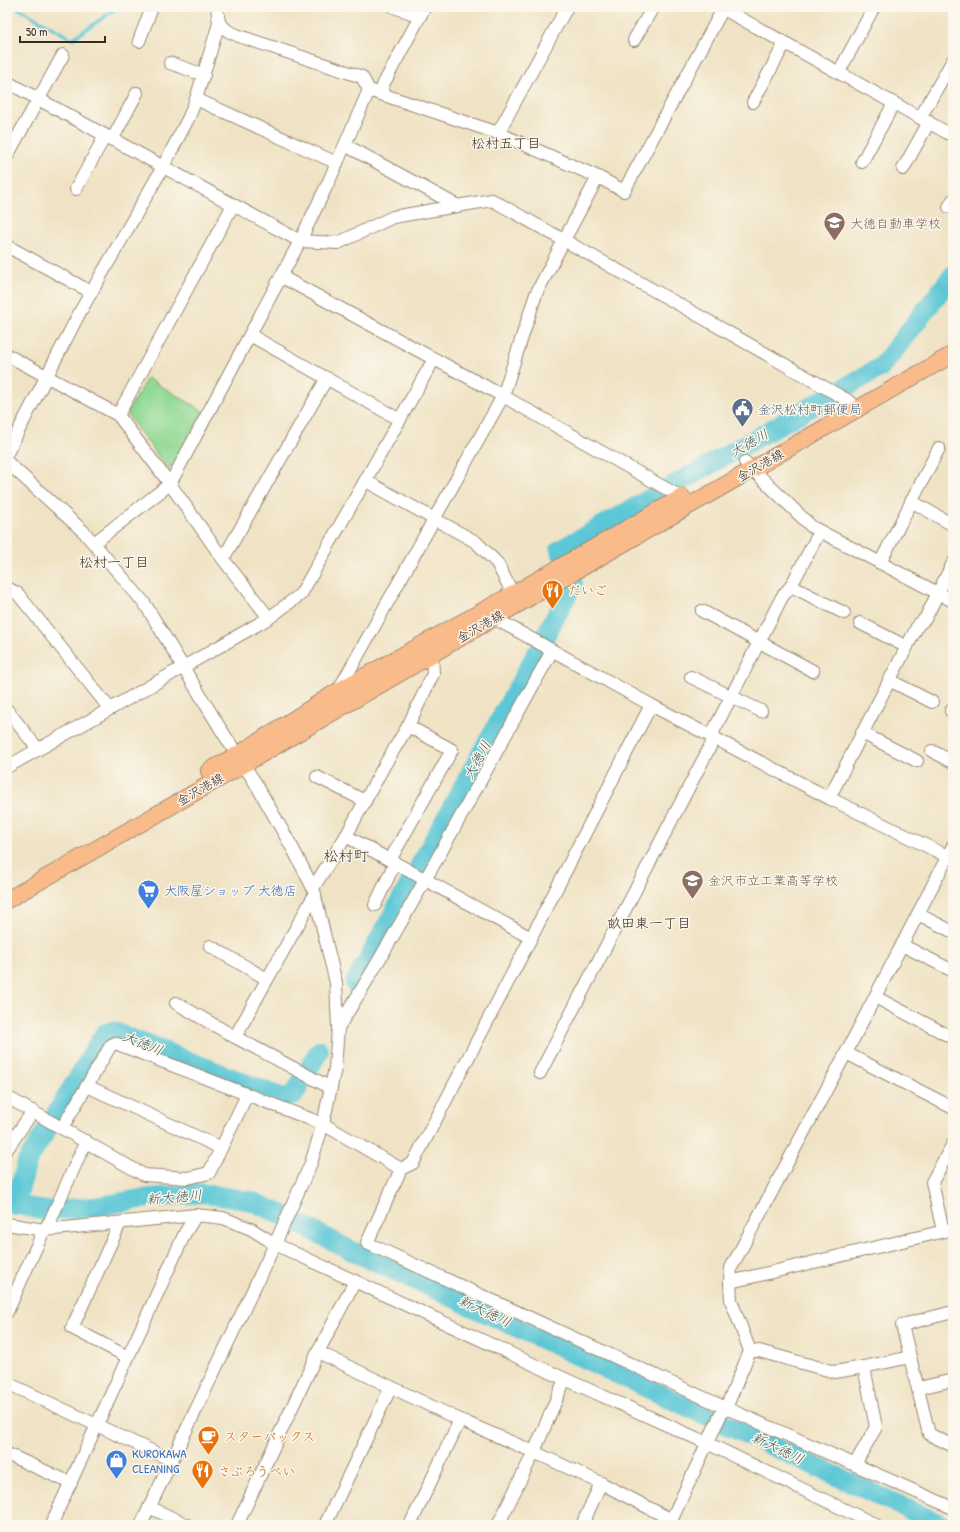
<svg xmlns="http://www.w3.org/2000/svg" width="960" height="1532" font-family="'Patrick Hand','Klee One',sans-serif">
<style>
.green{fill:#91d994;stroke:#668259}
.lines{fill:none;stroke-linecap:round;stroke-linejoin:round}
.stream{stroke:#5cc7d6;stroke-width:3.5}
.river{stroke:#5cc7d6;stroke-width:20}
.minor-casing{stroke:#968672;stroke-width:14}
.major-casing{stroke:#968672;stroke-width:18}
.minor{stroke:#fff;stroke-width:12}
.major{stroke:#fabb8b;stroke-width:16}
.labels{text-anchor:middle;stroke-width:3;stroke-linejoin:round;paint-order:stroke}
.education-label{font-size:13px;fill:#785e54;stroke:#fbf7ec;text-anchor:start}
.service-label{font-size:13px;fill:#4e5e75;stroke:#fbf7ec;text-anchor:start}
.street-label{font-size:13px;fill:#3b2a1e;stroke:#fbf7ec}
.food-label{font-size:13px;fill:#c56008;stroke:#fbf7ec;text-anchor:start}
.shop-label{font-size:13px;fill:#366cbe;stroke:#fbf7ec;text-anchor:start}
.neighbourhood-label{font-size:14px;fill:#3b2a1e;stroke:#fbf7ec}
.water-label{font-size:14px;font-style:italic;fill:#455955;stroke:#fbf7ec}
.quarter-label{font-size:15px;fill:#3b2a1e;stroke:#fbf7ec}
</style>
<rect width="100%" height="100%" fill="#fbf7ec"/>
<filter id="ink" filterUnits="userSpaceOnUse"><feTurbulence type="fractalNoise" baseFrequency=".025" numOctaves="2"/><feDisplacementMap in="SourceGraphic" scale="8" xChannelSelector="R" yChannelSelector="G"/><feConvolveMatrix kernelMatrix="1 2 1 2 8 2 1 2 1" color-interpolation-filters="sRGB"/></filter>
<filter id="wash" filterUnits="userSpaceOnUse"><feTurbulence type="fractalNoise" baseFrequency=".012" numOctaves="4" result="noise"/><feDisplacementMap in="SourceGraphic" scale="16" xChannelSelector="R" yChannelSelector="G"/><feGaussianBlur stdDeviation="0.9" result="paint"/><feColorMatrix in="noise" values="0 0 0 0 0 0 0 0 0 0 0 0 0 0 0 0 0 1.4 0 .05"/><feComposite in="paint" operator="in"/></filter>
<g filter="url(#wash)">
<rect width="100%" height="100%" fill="#f0e3c5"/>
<path class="green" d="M147,378L203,411L173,468L168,469L129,417L128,411Z"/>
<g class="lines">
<path class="stream" d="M16,7L72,39L119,7"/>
<g class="river">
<path d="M562,554L560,550L881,367L953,275"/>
<path d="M543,640L573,584V582"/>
<path d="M419,867L536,654"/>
<path d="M355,983L413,878"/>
<path d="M7,1202L44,1211L93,1207L140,1199L201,1193L251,1201L283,1215L350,1250L942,1525"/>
<path d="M15,1205L27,1162L105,1033L112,1031L283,1098L294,1095L319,1051"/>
</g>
</g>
</g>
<g filter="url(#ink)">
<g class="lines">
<defs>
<g id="minor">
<path d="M394,7L420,16"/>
<path d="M720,7L953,136"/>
<path d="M219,23L228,31L239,36L362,77L369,90L498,133L598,177L624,191L724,7"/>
<path d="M634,40L653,7"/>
<path d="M139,41L152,7"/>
<path d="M170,63L204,75"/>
<path d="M839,72L874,7"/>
<path d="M7,82L300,241L170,484L223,559L269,618L110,709L18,594L7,588"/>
<path d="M369,90L329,181L300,241L338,243L393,217L492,200L680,305L847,400L857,408"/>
<path d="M380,94L384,83L425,7"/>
<path d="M196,99L337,163"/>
<path d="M753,102L785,43"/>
<path d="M920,118L953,60"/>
<path d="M498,133L567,7"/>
<path d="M112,140L137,93"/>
<path d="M345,145L458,206"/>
<path d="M7,156L63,55"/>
<path d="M862,162L894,103"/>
<path d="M903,169L929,122"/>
<path d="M76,189L105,136"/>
<path d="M949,207L953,200"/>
<path d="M7,246L91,292"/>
<path d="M282,277L503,396L688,501"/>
<path d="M250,335L400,420"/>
<path d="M7,355L118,415L170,484L94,543"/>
<path d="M118,415L233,205"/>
<path d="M7,453L80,312L163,167L189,117L196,99L219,23L217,7"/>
<path d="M7,462L84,532L145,604L220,728L256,784L293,849L313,888L336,983L338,1028L335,1068L323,1124L311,1163L275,1244L141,1525"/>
<path d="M745,462L812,527L953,601"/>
<path d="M366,481L476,542L497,563L513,594"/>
<path d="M911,501L953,525"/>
<path d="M223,559L327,378"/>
<path d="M880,563L939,448"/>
<path d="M791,586L844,613"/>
<path d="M702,611L813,671"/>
<path d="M489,613L494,618L651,705L829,798L953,859"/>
<path d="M269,618L301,594L434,359"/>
<path d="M860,623L907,647"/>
<path d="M691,677L761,711"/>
<path d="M889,680L932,702"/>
<path d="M338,691L503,396L536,294L564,240L598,177"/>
<path d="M7,710L38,749"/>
<path d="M951,711H953"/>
<path d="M862,733L917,761"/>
<path d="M711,736L782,597L791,586L820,531"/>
<path d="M932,751L953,762"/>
<path d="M7,767L110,709"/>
<path d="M317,777L365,801"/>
<path d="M829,798L918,625L925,619L953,563"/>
<path d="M346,836L384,766L408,726L433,674L432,654L429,649"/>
<path d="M390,860L452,750L408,726"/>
<path d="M313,888L346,836L531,938L413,1163L401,1169"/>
<path d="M315,894L235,1037L331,1088"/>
<path d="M375,905L395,863"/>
<path d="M918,914L953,932"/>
<path d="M531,938L651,705"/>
<path d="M902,945L953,971"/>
<path d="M210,946L267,979"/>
<path d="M875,997L953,1038"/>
<path d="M176,1003L235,1037"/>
<path d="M338,1028C414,905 482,777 552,651"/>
<path d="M846,1053L953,1108"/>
<path d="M540,1073L715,737"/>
<path d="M87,1086L221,1148"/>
<path d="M7,1097L144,1175L188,1178L209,1173L247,1095"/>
<path d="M62,1128L111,1045L115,1043L323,1124L401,1169L367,1243L726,1408L953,1508"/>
<path d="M86,1141L50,1221L44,1230L196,1215"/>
<path d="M7,1149L33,1111"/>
<path d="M120,1223L72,1328L128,1357"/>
<path d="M7,1224L44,1230L7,1312"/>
<path d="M943,1231L932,1182L953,1144"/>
<path d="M730,1282L953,1229"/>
<path d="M750,1351H759L835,1372L864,1367"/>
<path d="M318,1352L460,1420L410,1525"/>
<path d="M910,1357L902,1325L953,1312"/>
<path d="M565,1379L534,1452L601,1483L582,1525"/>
<path d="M7,1383L171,1460"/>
<path d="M919,1388L953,1380"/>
<path d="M460,1420L534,1452L498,1525"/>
<path d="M7,1454L71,1483"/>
<path d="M855,1464L876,1427L864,1367L910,1357L929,1434L953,1446"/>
<path d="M601,1483L672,1520"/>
<path d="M149,1507L187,1525"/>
<path d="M51,1525L185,1233L196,1215L223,1218L251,1229L275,1244L565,1379L707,1443L876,1525"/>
<path d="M237,1525L318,1352L355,1281"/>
<path d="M325,1525L391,1387"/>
<path d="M669,1525L721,1414L726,1408L750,1351L731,1300L730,1282L731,1268L846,1053L953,846"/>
</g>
<g id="major">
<path d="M209,771L237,755L338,691L513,594L682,497"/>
<path d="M7,900L243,765L494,618L953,354"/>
</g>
</defs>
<use href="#minor" class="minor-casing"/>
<use href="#major" class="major-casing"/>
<use href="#minor" class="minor"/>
<use href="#major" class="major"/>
</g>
</g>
<defs>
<symbol id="school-pin" viewBox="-11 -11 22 30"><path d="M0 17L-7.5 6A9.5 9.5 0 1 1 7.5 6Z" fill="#8d6e63" stroke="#fbf7ec"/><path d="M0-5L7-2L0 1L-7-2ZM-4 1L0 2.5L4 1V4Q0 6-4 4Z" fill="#fff"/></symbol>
<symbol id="civic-pin" viewBox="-11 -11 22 30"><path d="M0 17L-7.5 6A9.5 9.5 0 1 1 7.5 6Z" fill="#5c6f8a" stroke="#fbf7ec"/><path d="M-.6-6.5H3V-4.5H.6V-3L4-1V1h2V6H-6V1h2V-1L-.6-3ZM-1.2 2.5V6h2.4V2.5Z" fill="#fff"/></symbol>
<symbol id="restaurant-pin" viewBox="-11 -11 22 30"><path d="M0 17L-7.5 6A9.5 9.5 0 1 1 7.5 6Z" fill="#e8710a" stroke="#fbf7ec"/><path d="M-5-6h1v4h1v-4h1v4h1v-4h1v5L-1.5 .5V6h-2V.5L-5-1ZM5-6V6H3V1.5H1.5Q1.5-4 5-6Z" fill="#fff"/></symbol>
<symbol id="supermarket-pin" viewBox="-11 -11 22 30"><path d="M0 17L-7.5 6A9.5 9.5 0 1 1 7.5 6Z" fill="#3f7fe0" stroke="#fbf7ec"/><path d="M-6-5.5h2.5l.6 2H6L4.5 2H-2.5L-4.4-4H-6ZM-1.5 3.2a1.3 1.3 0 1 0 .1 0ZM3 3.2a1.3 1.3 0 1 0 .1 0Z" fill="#fff"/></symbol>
<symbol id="cafe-pin" viewBox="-11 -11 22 30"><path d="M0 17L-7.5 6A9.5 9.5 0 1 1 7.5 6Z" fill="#e8710a" stroke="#fbf7ec"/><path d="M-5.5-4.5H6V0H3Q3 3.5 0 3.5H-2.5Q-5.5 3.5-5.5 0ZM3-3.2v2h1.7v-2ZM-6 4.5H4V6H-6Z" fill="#fff"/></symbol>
<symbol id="shop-pin" viewBox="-11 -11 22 30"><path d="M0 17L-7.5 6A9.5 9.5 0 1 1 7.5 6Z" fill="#3f7fe0" stroke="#fbf7ec"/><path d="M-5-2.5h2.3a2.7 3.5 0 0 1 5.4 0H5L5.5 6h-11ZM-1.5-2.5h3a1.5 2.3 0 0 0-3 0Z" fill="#fff"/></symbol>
</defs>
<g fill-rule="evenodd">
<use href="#school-pin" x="822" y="210" width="25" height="34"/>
<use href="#civic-pin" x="730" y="396" width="25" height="34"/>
<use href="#restaurant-pin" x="540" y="578" width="25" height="34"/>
<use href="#school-pin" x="680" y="868" width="25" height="34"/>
<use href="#supermarket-pin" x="136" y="878" width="25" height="34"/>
<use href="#cafe-pin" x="196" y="1424" width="25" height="34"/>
<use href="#shop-pin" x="104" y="1448" width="25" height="34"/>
<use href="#restaurant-pin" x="190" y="1458" width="25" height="34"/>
</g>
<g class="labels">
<g class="education-label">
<text x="850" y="228">大徳自動車学校</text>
<text x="708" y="885">金沢市立工業高等学校</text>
</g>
<g class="service-label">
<text x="758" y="414">金沢松村町郵便局</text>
</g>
<g class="street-label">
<text transform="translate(760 465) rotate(-30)" y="5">金沢港線</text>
<text transform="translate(480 626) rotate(-30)" y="5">金沢港線</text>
<text transform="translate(200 789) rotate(-30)" y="5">金沢港線</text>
</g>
<g class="food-label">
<text x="568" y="595">だいご</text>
<text x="224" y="1441">スターバックス</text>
<text x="218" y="1476">さぶろうべい</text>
</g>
<g class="shop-label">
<text x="164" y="895">大阪屋ショップ 大徳店</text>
<text x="132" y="1458">KUROKAWA<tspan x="132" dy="15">CLEANING</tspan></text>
</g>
<g class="neighbourhood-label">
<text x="506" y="148">松村五丁目</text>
<text x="114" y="567">松村一丁目</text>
<text x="649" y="928">畝田東一丁目</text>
</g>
<g class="water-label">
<text transform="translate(749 443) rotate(-30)" y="5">大徳川</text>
<text transform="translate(477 760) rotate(-61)" y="5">大徳川</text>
<text transform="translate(143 1043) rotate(22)" y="5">大徳川</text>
<text transform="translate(174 1197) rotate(-5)" y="5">新大徳川</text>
<text transform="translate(485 1311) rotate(25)" y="5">新大徳川</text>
<text transform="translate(778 1448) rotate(25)" y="5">新大徳川</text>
</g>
<g class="quarter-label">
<text x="346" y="861">松村町</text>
</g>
</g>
<rect width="960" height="1532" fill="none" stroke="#fbf7ec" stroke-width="24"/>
<path d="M20 36v6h85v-6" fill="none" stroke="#3b2a1e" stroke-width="2"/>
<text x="26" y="36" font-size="12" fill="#3b2a1e" stroke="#fbf7ec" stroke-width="3" paint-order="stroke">50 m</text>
</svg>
